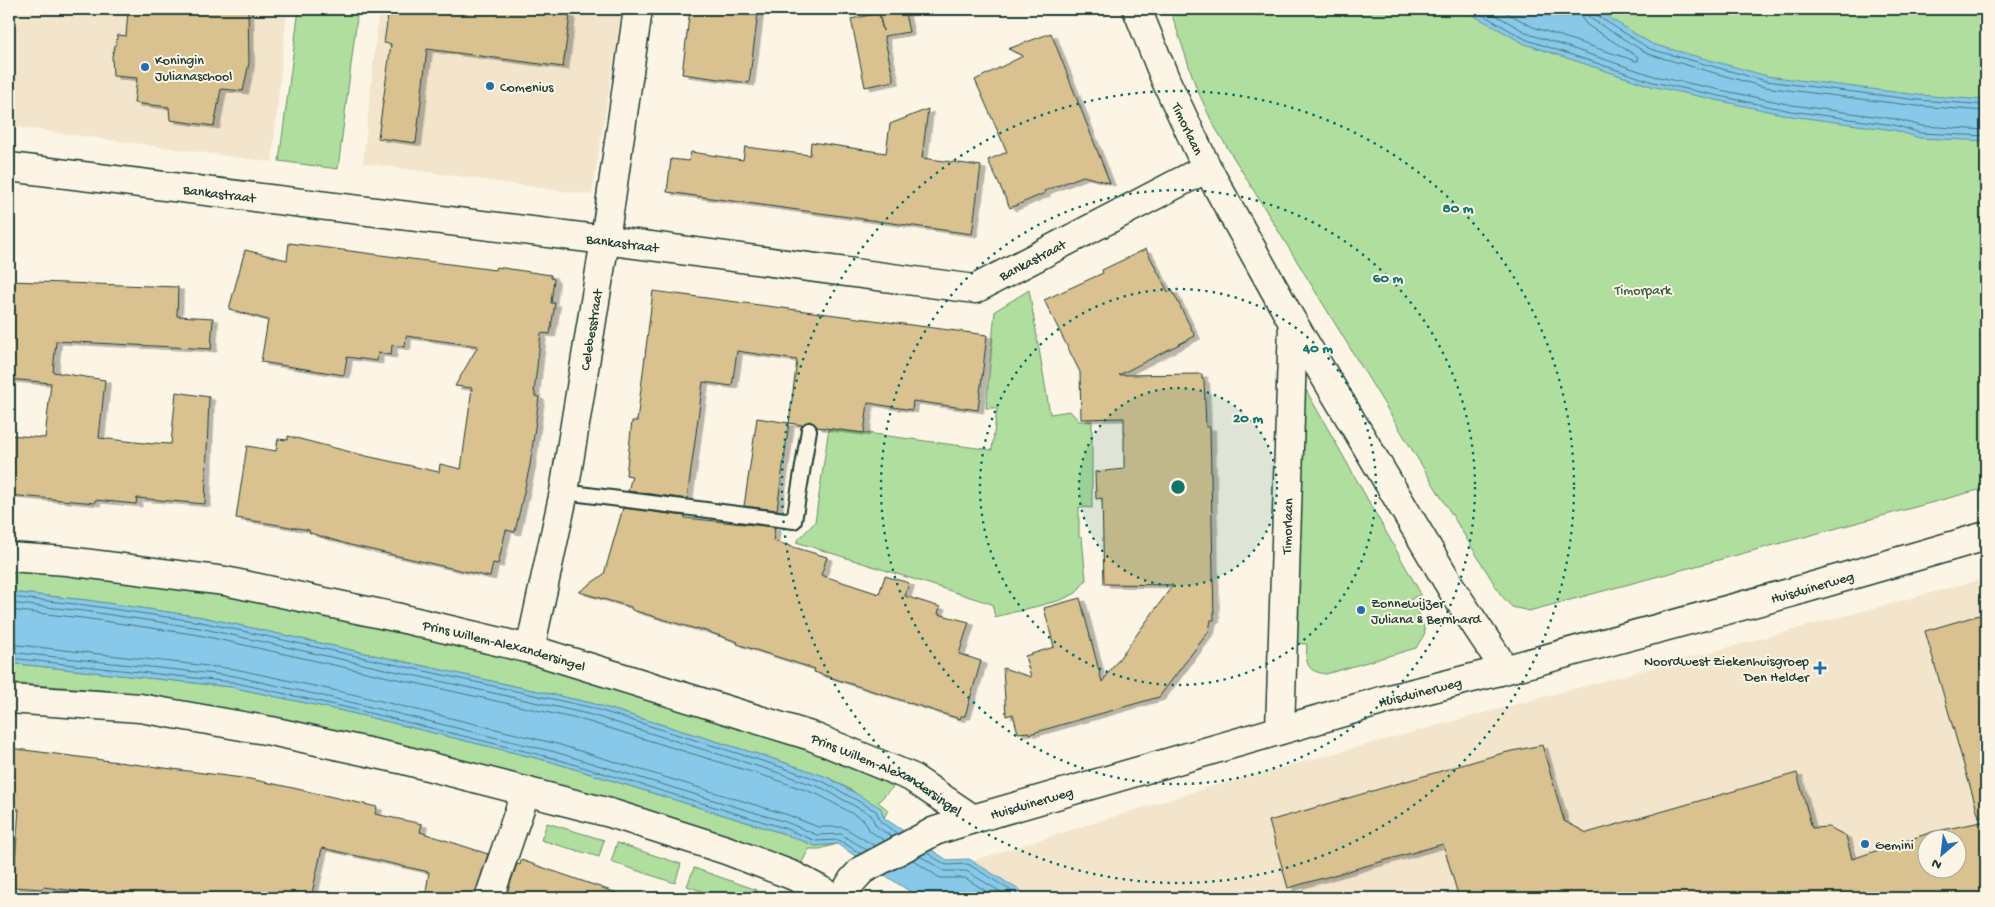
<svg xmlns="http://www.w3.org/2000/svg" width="1995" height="907" font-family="'Gochi Hand',sans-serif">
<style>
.built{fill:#f2e5cc;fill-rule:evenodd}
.green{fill:#afde9e;stroke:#678e69}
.water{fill:#88c9e9;stroke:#5e91a1}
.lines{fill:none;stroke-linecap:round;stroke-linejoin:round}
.shore{stroke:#49757c;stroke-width:1}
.building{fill:#d9c190;stroke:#1f3d34;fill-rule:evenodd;filter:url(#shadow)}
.service-casing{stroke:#1f3d34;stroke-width:18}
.minor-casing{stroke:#1f3d34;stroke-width:31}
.tertiary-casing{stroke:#1f3d34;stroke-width:31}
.service{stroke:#fcf5e5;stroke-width:14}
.minor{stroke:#fcf5e5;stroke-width:28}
.tertiary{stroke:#fcf5e5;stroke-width:28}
.ring{fill:none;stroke:#0f766e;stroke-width:2.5;stroke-dasharray:2.5 5}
.poi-dot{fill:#1f6fb2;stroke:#fcf5e5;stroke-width:2}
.labels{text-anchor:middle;stroke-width:4;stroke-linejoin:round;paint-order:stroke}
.poi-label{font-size:14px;fill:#1f3d34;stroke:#fcf5e5;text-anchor:start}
.street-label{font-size:14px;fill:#1f3d34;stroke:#fcf5e5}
.park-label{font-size:14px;fill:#3c5d49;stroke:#fcf5e5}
.centre{fill:#0f766e;stroke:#fcf5e5;stroke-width:2.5}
.ring-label{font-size:15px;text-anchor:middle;font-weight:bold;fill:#0f766e;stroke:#fcf5e5;stroke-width:4;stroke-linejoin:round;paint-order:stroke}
</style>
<defs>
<filter id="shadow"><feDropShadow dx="5.5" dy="3" stdDeviation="0" flood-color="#0004"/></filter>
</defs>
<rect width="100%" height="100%" fill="#fcf5e5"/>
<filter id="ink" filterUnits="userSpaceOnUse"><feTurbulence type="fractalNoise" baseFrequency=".02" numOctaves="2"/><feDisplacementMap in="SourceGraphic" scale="10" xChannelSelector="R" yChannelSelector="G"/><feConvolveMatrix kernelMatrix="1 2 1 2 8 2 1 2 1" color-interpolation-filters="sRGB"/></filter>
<g filter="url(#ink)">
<g class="built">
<path d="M9,9H287L272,162L9,126Z"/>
<path d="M379,9H622L592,195L363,163Z"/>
<path d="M1986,578V898H965L927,875L1209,787ZM1928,840H1958V870H1928Z"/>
</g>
<g class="green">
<path d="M299,9H358L338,169L279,161Z"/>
<path d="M1170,9H1986V488L1529,611L1512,607L1501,595L1213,124L1196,87Z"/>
<path d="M1029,290L1050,414L1070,411L1079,421H1092V508L1079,507V537L1082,538L1086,580L1076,593L1061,600L995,617L992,604L796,542L815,522L829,428L992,450L997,408H986L995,311Z"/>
<path d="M1302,383L1421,594L1411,599L1422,620L1425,633L1416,648L1326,674C1305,671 1306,663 1307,644L1292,643Z"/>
<path d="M9,568L92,575L220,592L378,625L558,667L813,742L897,783L878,802L888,810L884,818L853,791L827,777L777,760L591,703L202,617L86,600L9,592Z"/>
<path d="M9,663L231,687L352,713L552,762L782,833L816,846L837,844L820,849H809L801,864L673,821L515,773L331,729L115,691L9,683Z"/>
<path d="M547,823L604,840L599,857L541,840Z"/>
<path d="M617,843L681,864L675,883L611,862Z"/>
<path d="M694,868L757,890L754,898H722L687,886Z"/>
</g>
<g class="water">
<path d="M1462,9H1595L1652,44L1767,76L1918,95L1986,100V141L1920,138L1894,130L1791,116L1651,86L1525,44Z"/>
<path d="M9,592L86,600L202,617L591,703L777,760L827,777L881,808L884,818L947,860L969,859L1032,898H920L837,844L816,846L782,833L552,762L352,713L231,687L9,663Z"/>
</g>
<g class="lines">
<g class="shore">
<path d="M1472,9L1527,40L1653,82L1791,111L1894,125L1921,133L1986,136"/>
<path d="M1485,9L1529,34L1654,76L1792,105L1895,119L1922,126L1986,130"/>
<path d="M1500,9L1533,27L1636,61H1638V57L1587,25L1581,17L1580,9"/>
<path d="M1587,9L1588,16L1593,20L1648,54L1764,87L1917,106L1986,111"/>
<path d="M1593,9L1596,15L1650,49L1766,81L1918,100L1986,105"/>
<path d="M9,597L85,605L201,622L589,707L775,765L824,782L876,811L881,822L898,834"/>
<path d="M9,603L84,611L200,628L588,714L773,771L822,788L871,815L876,826L892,837"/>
<path d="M9,610L83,618L199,635L586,721L771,778L819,795L864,820L870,831L885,841"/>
<path d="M9,644L235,669L356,695L557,744L788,815L818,827H843L875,846"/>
<path d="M9,652L234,676L354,703L555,752L786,822L817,835L841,834L867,850"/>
<path d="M9,658L232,682L353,709L553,758L784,828L816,841L839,840L861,854"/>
<path d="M927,853L946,865L968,864L1023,898"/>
<path d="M920,856L944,871H966L1011,898"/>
<path d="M913,860L940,878H965L997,898"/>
</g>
</g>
<g class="building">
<path d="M137,9H232L248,10L249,63L243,91L221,89L214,126L170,120L169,107L134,103L137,78L113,76L112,56L118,35L126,36L128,11L136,12Z"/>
<path d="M389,9H524L570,15L563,67L427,49L416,143L378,138L391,44L384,43Z"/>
<path d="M690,9H743V11L758,13L749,83L682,74Z"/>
<path d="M878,9H904L909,32L884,36L894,81L865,87L851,19L879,13L883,31Z"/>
<path d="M1051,33L1110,183L1083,176L1044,191L1045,193L1010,208L988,160L1007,152L975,80L1023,56L1008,49Z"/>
<path d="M928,109L922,158L981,166L972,234L667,192L671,159L689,161L691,152L743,160L745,147L810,155L811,142L886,153L890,124Z"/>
<path d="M289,243L495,270L496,267L551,275V278L554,279L551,303H555L550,334L541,333L534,392H535V396L539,397L530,465L515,532L506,530L498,564L493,563L490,577L350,545L310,533L309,530L236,518L247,446L276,451L278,439L288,440V436L366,456L439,472L440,464L461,469L472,388L455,386L478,346L406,336L405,347L392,345L391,355L378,353L377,361L347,357L344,375L261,362L268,320L229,309L245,250L287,260Z"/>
<path d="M1146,249L1168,292L1172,290L1195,336L1119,375L1202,374V379L1204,380L1206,427H1210L1214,620H1211L1209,631L1159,697L1029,734V732L1018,733L1013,714L1006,716L1003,668L1031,677L1025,656L1054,647L1044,608L1080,598L1102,682L1173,585L1104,584L1102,498L1096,499L1095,472L1124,469V418L1081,419L1080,372L1044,300L1103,273L1102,270Z"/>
<path d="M9,281L178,287L177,316L213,318L211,349L56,341L53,372L105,380L99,438L153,444L154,443L171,444L176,392L209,397L205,504L137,498L136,504L95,500V503L9,495V435L45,438L51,383L9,379Z"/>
<path d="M653,291L987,335L978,410L913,401L912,410L868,403L864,433L817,427L810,421L802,425L789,423L777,510L744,506L757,418L789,423L797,360L737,351L732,386L703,382L687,499L628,491L632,476L626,475L632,421H637Z"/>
<path d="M623,508L685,516V518L775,527L773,541L827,557L821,575L879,594L885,576L909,583L905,596L940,607L938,614L969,622L959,654L981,661L965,716H961L960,719L879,693L814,672L815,669L737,644L738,642L697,628L696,629L632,610L631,607L579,592L604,574Z"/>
<path d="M1986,613V816L1979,817L1925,631Z"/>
<path d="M1542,745L1564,821L1587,833L1797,773L1812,828L1829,827L1846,836L1852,859L1932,832L1986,821V898H1459L1443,844L1288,888L1269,821L1503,753ZM1928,840H1958V870H1928Z"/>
<path d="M9,748L250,779L284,786L377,807L375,814L422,824L420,832L488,854L474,898H425L429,872L322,848L311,898H133L43,887L42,889L13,887L19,809L9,808Z"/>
<path d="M521,860L620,894L619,898H505L517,864L520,865Z"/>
</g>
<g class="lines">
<defs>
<path id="service" d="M564,492L794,521L809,430"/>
<g id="minor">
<path id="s1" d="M9,167L605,240L975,289L1207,168"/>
<path id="s2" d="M9,557L67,561L225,581L400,618L530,649L811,736L911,777L973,819"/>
<path id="s3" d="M530,649L564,492L605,240L638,9"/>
<path d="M9,699L140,708L271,731L400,759L610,813L726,850L794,876L835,898"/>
<path d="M489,898L526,791"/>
</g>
<g id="tertiary">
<path id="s4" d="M1137,9L1166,81L1207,168L1293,323L1455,594L1497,657L1500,671"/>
<path id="s5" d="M1280,730L1293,323"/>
<path id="s6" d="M842,898L852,881L862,870L935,831L973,819L1385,700L1500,671L1793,592L1986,536"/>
</g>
</defs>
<use href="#service" class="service-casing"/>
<use href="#minor" class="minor-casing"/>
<use href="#tertiary" class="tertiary-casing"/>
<use href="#service" class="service"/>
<use href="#minor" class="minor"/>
<use href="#tertiary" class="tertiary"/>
</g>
</g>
<circle cx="1178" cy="487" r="99" fill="#0f766e" fill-opacity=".12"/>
<g class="ring">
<circle cx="1178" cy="487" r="99"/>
<circle cx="1178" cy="487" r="198"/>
<circle cx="1178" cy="487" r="297"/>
<circle cx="1178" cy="487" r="396"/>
</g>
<g class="poi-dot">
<circle cx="145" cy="67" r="5"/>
<circle cx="490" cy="86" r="5"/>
<circle cx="1361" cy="610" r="5"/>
<path d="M1817.5 660.5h5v5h5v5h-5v5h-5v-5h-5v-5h5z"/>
<circle cx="1865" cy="844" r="5"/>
</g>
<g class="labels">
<g class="poi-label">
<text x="155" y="64">Koningin<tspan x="155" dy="16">Julianaschool</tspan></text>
<text x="500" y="91">Comenius</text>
<text x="1371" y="607">Zonnewijzer<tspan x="1371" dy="16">Juliana &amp; Bernhard</tspan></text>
<text x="1809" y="665" text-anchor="end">Noordwest Ziekenhuisgroep<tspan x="1809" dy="16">Den Helder</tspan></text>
<text x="1875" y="849">Gemini</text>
</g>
<g class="street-label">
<text dy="5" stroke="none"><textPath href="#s4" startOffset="130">Timorlaan</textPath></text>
<text dy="5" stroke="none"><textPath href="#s1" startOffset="212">Bankastraat</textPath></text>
<text dy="5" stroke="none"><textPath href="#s1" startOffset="618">Bankastraat</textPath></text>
<text dy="5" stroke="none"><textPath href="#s1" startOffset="1038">Bankastraat</textPath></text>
<text dy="5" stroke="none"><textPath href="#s3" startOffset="325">Celebesstraat</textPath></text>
<text dy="5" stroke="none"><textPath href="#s5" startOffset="204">Timorlaan</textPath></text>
<text dy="5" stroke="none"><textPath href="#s6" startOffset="1028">Huisduinerweg</textPath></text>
<text dy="5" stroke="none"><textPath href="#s2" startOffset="504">Prins Willem-Alexandersingel</textPath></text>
<text dy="5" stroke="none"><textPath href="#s6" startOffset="622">Huisduinerweg</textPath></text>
<text dy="5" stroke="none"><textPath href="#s2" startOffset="909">Prins Willem-Alexandersingel</textPath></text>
<text dy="5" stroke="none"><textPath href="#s6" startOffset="218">Huisduinerweg</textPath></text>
</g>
<g class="park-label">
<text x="1643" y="294">Timorpark</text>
</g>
</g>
<circle cx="1178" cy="487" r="8" class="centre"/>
<g class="ring-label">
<text x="1458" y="212">80 m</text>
<text x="1388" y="282">60 m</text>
<text x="1318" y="352">40 m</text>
<text x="1248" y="422">20 m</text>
</g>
<rect width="1995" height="907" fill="none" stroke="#fcf5e5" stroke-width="30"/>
<rect x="15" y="15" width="1965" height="877" fill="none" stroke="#1f3d34" stroke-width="2" filter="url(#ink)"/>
<g transform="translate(1942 854) rotate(208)"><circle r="24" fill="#fcf5e5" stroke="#a4ab9e"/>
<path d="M0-4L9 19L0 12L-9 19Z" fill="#1f6fb2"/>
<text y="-8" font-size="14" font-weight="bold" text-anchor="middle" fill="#1f3d34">N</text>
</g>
</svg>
